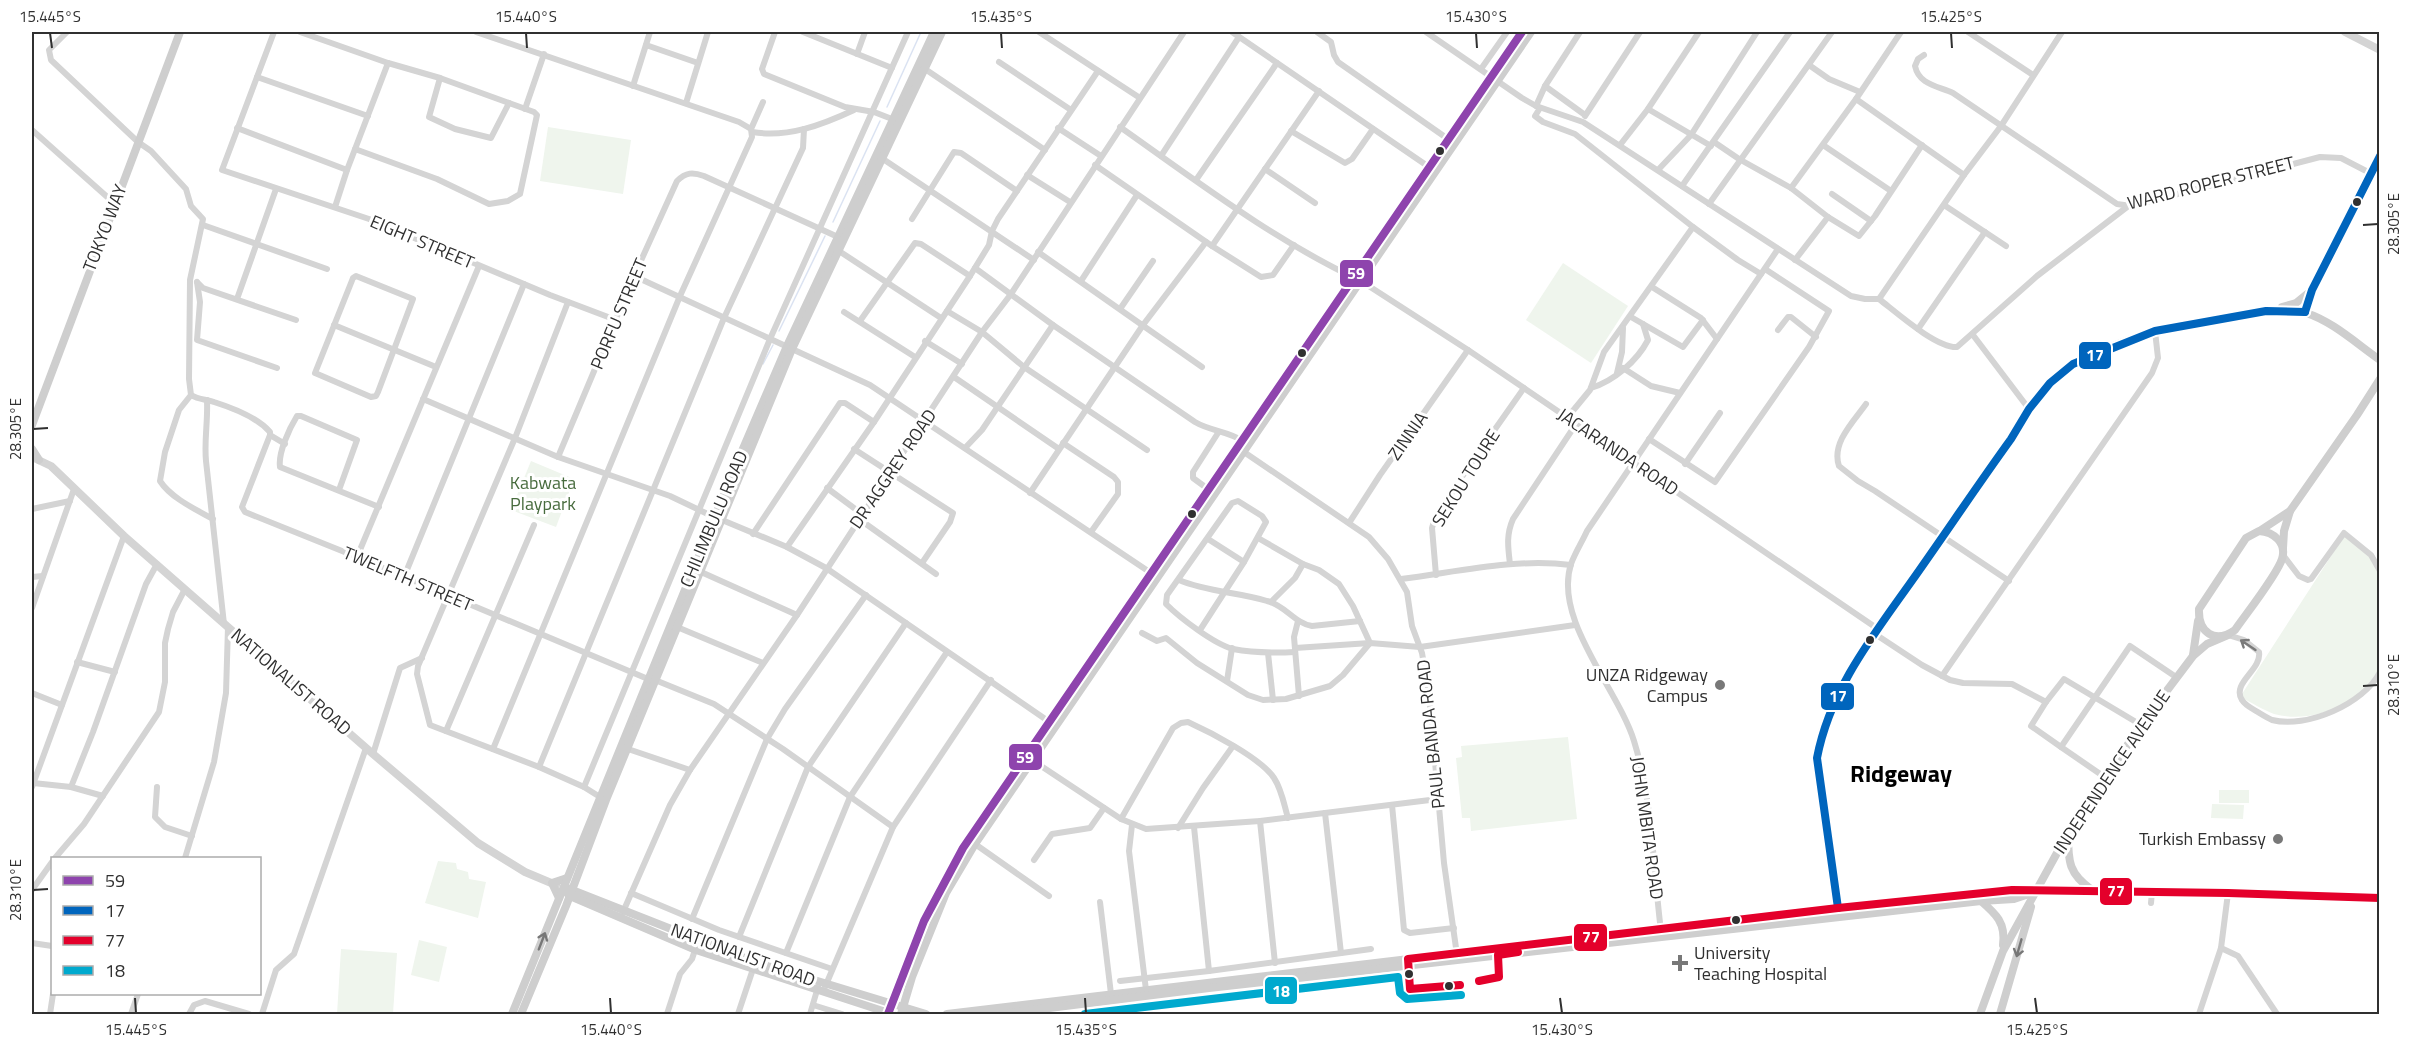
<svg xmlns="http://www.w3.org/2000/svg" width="2411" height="1046" font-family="'Titillium Web',sans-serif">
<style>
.green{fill:#eff5ed}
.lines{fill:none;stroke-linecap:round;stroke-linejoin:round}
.stream{stroke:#dbe3f2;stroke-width:1.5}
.minor{stroke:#d4d4d4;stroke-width:6}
.tertiary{stroke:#d4d4d4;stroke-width:8}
.secondary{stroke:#cecece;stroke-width:8}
.bus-1-casing{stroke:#fff;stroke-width:12}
.bus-2-casing{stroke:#fff;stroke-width:12}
.bus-3-casing{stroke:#fff;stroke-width:12}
.bus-4-casing{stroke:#fff;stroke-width:12}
.bus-1{stroke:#8e44ad;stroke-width:8}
.bus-2{stroke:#0065bd;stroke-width:8}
.bus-3{stroke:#e4002b;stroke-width:8}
.bus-4{stroke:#00a9ce;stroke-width:8}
.oneway{stroke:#7a7a7a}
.oneway2{stroke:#777}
.ticks{fill:none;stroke:#303030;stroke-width:2}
.bus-dot{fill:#303030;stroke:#fff;stroke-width:2}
.poi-dot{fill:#787878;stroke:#fff;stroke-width:2}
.labels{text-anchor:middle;stroke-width:6;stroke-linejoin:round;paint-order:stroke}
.street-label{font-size:18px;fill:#303030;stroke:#fff}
.park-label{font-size:18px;fill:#476b3d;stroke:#fff}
.poi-label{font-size:18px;fill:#303030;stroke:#fff;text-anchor:end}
.district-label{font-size:24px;font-weight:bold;fill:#000;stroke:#fff}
.line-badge{stroke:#fff;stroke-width:2}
.badge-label{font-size:16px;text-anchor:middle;font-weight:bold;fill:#fff}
.neatline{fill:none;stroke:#303030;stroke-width:2}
.ticks-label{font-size:15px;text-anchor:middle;fill:#303030}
</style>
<rect width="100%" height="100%" fill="#fff"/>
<g class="green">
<path d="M548,127L631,140L623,194L540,181Z"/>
<path d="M1563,263L1628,306L1591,363L1526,320Z"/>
<path d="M531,461L574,479L556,527L511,510Z"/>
<path d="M2344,536L2369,556L2379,576L2380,667C2362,703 2313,725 2274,714C2263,710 2251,702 2240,697Z"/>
<path d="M1568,737L1577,819L1471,831L1470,818H1462L1456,758L1462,757L1461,746Z"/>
<rect x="2219" y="790" width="30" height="13"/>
<path d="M2212,804L2244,805L2243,819L2211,818Z"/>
<path d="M438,861L456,863L457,869L468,872L469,879L486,882L478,918L425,903Z"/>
<path d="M419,940L447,947L439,982L411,975Z"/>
<path d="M341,949L397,953L393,1014H337Z"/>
</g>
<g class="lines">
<g class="stream">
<path d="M887,107L921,32"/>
<path d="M833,222L880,121"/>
<path d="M779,331L825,236"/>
<path d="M763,364L773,345"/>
</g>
<g class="minor">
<path d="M67,32L49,50L51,60L138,142L151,151L186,189L191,206L203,219L190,280L189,379L191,395C199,400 206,399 214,402C233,408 257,417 270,432V435L285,444"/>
<path d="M274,32L222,170L369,219L550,295L616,320"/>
<path d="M300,32L388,63L440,78L534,112L537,115L520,194L508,201L489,204L437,179L355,149"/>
<path d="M476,32L739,122L751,129L752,137L680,296L493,749"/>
<path d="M775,32L762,69L764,74L845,107L874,112L892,119"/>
<path d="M803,32L892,68"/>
<path d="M1039,32L1140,98"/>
<path d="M1232,32L1429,167"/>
<path d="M1317,32L1331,42L1334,55L1338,62L1448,139"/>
<path d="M1426,32L1522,98L1536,106L1583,122L1851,296L1865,299H1879L1964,175L2001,126L2062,32"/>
<path d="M1580,32L1545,86L1585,115"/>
<path d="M1968,32L2033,75"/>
<path d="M646,45L698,63"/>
<path d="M857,54L865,32"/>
<path d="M1924,55L1918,59L1915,66C1919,85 1938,86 1953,93L2117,204L2131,206L2320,157L2341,158L2370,173"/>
<path d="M999,62L1071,110"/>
<path d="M1809,65L1829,79L1860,92"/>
<path d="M925,69L1045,150"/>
<path d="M1481,69L1507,32"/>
<path d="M257,77L368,116"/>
<path d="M440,78L429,117L455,129L491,138L509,103"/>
<path d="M633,86L650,32"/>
<path d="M1856,99L1964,175"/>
<path d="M686,103L708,32"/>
<path d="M1536,106L1545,86"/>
<path d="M1540,108L1535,116L1543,122L1575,134L1693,227L1604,352L1590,390L1567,418"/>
<path d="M525,109L544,54"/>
<path d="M1648,109L1711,146"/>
<path d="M1585,116L1640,32"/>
<path d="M1120,127C1198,182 1275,241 1361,281L1468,350L1878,629"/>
<path d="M237,128L347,170"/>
<path d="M1058,128L1101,156"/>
<path d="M751,129L763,102"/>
<path d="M32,130L114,203"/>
<path d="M1291,131L1345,163L1352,159L1373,129"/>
<path d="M752,132C788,138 822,125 854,110"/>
<path d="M1714,142L1739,159L1791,188L1828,217L1859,236L1875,216L1922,145"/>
<path d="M1620,145L1648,109L1699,32"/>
<path d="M1823,145L1891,191"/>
<path d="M1161,156L1239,37"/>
<path d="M883,159L1034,260"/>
<path d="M1095,165L1212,246L1261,277L1273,275L1294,245"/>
<path d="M1265,169L1315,203"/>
<path d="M1658,170L1691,135L1757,32"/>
<path d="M1027,175L1070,202"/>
<path d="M1196,180L1277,63"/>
<path d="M1682,186L1790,32"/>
<path d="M1791,188L1856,99L1901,32"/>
<path d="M1832,194L1871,221"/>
<path d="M1709,204L1832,32"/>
<path d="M1944,205L2006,246"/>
<path d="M335,207L347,170L388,63"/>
<path d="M912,219L954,152L961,153L1017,191"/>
<path d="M203,225L327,269"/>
<path d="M1693,227L1738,260L1761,274"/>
<path d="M1212,246L1319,91"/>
<path d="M839,251L941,318"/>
<path d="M1038,252L1202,367"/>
<path d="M1795,260L1828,217"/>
<path d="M975,268L1053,325L1195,422C1210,431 1228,431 1243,441"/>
<path d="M356,276L413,299L378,392L376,396L371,397L315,373L353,278Z"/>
<path d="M634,276L870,385L1154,575"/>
<path d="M1081,281L1137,195"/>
<path d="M197,282L200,302L197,340L277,368"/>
<path d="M197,282L203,288L296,320"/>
<path d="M1652,287L1701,318L1717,339"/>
<path d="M237,299L276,189"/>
<path d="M1879,299C1896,312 1936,348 1957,347L2037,276L2127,207"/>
<path d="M568,302L515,438L418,666L417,674L430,725L539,767L584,787L600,797"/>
<path d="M1120,309L1153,261"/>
<path d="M947,311L982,332L1024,367L1147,450"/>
<path d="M844,312L915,357"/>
<path d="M1631,317L1683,347L1703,320"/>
<path d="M860,321L915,243L921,244L970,276"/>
<path d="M334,325L436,367"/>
<path d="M1918,329L1985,232"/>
<path d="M1778,330L1788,317H1791L1816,337"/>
<path d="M1973,335L2029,409"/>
<path d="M925,341L962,364"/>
<path d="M1623,368L1651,386L1680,393"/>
<path d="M1617,373L1622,352L1623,328"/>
<path d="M954,377L1059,449"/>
<path d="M1591,388C1614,381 1637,361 1648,340L1643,324"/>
<path d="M191,395L179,410L165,452L160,481C171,498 195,509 213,519"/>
<path d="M423,399L558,457L670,496L714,517"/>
<path d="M207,400C208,422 204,440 206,461L224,624"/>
<path d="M1866,404C1854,421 1831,443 1839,466L1858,481L1875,491L2009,581"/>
<path d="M270,435L242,507L245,512L357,557L648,679"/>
<path d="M1649,439L1715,482L1809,347L1829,311L1765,269"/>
<path d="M1063,443L1114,477L1118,482V494L1091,532"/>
<path d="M965,448L982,430L1053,325"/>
<path d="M854,449L953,513L950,522L922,563"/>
<path d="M1241,450L1369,537L1388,559L1407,592L1412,626L1422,653L1429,694L1444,863L1457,955"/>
<path d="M558,457L634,276L677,181C686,172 693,172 704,176L838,237"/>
<path d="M1685,464L1720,413"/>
<path d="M827,488L862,514"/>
<path d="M1208,489L1193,478V472L1218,433"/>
<path d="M339,490L357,440L301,416H297C289,429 278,453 280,467L379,507"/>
<path d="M1030,493L1143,325L1206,242"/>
<path d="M32,509L70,501"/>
<path d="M859,519L936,574"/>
<path d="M722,520L787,547L826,568L1051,723"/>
<path d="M1349,523L1380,475L1468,350"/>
<path d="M753,534L840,403H845L874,422"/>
<path d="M1258,538L1303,564L1319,570L1339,584L1353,606L1370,643"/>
<path d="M1208,539L1244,562"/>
<path d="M787,547L874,422L970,276L989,245L992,231L998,219L1098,71"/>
<path d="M2283,555L2299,576L2308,580L2311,579L2344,533L2371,555L2380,571"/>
<path d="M357,557L479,266"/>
<path d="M1510,564C1508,547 1506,535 1513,519L1576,424"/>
<path d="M701,572L797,615"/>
<path d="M1436,575L1432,528L1434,521L1467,469L1524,388"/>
<path d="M32,577L43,576"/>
<path d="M404,577L524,284"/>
<path d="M1401,579C1457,572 1514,558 1571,565"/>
<path d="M1179,580C1207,592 1238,592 1267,601C1285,605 1294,623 1312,626L1360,621"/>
<path d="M1271,602L1295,578L1303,564"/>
<path d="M32,608L74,489"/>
<path d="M1298,621L1294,637L1299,696"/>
<path d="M677,627L763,663"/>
<path d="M1200,630L1244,562L1266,522L1262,516L1238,501L1232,503L1167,595L1166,604C1180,618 1214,644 1233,649C1254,653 1275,653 1295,652"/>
<path d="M1142,633L1157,641L1166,638L1197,663L1248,695L1263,700L1286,699L1330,686L1343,675L1370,643"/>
<path d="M1875,634L1922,665L1950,680L1963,683L2012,684L2046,702L2031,726L2061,747"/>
<path d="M2228,635L2244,640L2259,652C2262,670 2231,683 2242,700C2245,705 2251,708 2256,711C2261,714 2267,718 2272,720C2306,729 2364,704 2380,672"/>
<path d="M1295,648L1370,643L1420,647L1575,625"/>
<path d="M1268,653L1273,700"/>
<path d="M77,662L115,672"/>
<path d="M1942,676L2152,373L2158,358L2155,331"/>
<path d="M655,680L714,704L783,749L893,827"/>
<path d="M1227,681L1232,648"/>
<path d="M32,693L62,705"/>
<path d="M2046,702L2064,679L2141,725"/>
<path d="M446,731L534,525"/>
<path d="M628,749L690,770"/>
<path d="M373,754L400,668L422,658"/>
<path d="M1029,758L1121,819L1146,829L1260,821L1438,799"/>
<path d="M539,767L724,318L803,148L804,129"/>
<path d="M2106,778L2061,747L2130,646L2176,677"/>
<path d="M33,783L71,787L103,796"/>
<path d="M32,787L124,536"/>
<path d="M71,787L93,732L146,584L157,564"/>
<path d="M157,787L155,817L165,827L192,836"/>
<path d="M584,787L770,339L908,32"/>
<path d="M1392,805L1404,930L1410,933L1454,928"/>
<path d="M1325,813L1341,953"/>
<path d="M1121,819L1173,728L1181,723L1188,722C1210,732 1261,758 1274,778C1282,790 1284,805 1288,818"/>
<path d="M1260,821L1275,963"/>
<path d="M1132,825L1129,851L1146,990"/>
<path d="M1194,827L1209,971"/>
<path d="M1178,828L1203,788L1233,746"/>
<path d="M975,844L1049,896"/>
<path d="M55,858L84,824L159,712L165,682V643L168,629L173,612L185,589"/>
<path d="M185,858L214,762L226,693L228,627"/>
<path d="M1034,860L1052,834L1090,828L1104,808"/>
<path d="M32,890L52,862"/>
<path d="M631,893L719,930L832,969"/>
<path d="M1100,902L1111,994"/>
<path d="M2151,903L2152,892"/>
<path d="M623,912L670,805L690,770L797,615L982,332L1011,294L1184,32"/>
<path d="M692,919L767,739L785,709L866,595"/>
<path d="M1661,931C1653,869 1653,802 1634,741C1618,689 1553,620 1571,564C1575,553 1582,542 1587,531L1778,249"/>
<path d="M739,937L808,767L906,623"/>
<path d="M32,943L52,946"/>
<path d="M2221,948L2238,956L2277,1014"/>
<path d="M786,953L850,797L947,652"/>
<path d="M1120,981L1209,971L1371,949"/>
<path d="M825,987L893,827L991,680"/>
<path d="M813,1005L842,1014"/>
<path d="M50,1014L53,994"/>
<path d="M131,1014L138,994"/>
<path d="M189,1014L194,1005L205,1001L249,1014"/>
<path d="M262,1014L276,970L294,954L366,748"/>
<path d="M667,1014L680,974L692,959L698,941"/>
<path d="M738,1014L754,966"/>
<path d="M810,1014L818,987"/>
<path d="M2199,1014L2221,948L2228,893"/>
</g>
<g class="tertiary">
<path d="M2345,32L2380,50"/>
<path d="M32,457L51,466L124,536L373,754L478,843L525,872L556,885"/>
</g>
<g class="secondary">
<path d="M2282,307L2296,303L2312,290"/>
<path d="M2305,312L2312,290L2380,155"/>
<path d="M32,425L180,32"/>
<path d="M32,449L39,460"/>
<path d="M2261,530L2290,511"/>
<path d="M2259,531C2274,532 2287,543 2282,559C2277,575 2246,614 2235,630C2215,644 2198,633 2199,609L2246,538Z"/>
<path d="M2283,548L2284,531L2290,511L2357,415L2380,379"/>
<path d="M2193,655L2198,621"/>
<path d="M2068,834C2068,862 2069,874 2092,890"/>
<path d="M567,888L755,962L926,1014"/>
<path d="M567,893L570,896L696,950L892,1014"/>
<path d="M559,898L552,883L567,878"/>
<path d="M1981,901C1996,914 2006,923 2003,945"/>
<path d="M1839,912L1817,758C1823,695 1876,633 1911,582C1944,535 1977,487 2011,439C2025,416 2039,390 2060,373C2075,360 2136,336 2157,331C2188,323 2278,304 2306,313C2332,321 2357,344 2380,360"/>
<path d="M512,1014L733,472L787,346L934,32"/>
<path d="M521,1014L566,906L606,800L792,349L942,32"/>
<path d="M888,1014L924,921L963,848L1522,32"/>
<path d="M901,1014L912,977L946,893L975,844L1531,32"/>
<path d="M947,1014L1838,908L2012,890L2228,893L2380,898"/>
<path d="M1001,1014L1209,988L1981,901L2014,899L2032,893"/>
<path d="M1980,1014L2003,951L2068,833L2141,725L2193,656L2207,644L2228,635"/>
<path d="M2000,1014L2031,907"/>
</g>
<defs>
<path id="bus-1" d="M888,1014L924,921L963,848L1522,32"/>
<g id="bus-2">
<path d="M2305,312L2312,290L2380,156"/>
<path d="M1838,908L1817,758C1830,690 1872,637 1911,582C1945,534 1977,486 2011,439L2029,409L2050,383L2073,364L2155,331L2266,311L2305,312"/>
</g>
<g id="bus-3">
<path d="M1479,981L1499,977L1498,955L1518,952"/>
<path d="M1460,985L1410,989L1408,959L1838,908L2012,890L2228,893L2380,898"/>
</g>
<path id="bus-4" d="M1085,1014L1398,977L1400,993L1407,999L1461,995"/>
</defs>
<use href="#bus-1" class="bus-1-casing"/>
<use href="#bus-2" class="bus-2-casing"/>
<use href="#bus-3" class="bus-3-casing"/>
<use href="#bus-4" class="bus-4-casing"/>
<use href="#bus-1" class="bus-1"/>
<use href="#bus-2" class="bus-2"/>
<use href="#bus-3" class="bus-3"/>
<use href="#bus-4" class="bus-4"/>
</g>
<defs><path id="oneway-shaft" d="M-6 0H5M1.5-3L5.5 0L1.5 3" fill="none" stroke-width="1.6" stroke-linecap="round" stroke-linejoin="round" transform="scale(1.5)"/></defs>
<use class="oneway" href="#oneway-shaft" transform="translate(2248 645) rotate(-146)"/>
<g class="oneway2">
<use href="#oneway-shaft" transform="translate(542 941) rotate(-69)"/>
<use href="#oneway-shaft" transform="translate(2019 948) rotate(106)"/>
</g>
<path class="ticks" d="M50,33L52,48M526,33L527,48M1001,33L1002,48M1476,33L1477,48M1951,33L1952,48M2363,225L2378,224M33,429L48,428M2363,686L2378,685M33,890L48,889M135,998L136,1013M610,998L611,1013M1085,998L1086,1013M1560,998L1562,1013M2035,998L2037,1013"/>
<g class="bus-dot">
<circle cx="1440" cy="151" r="5"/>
<circle cx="2357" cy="202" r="5"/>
<circle cx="1302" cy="353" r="5"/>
<circle cx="1192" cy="514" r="5"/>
<circle cx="1870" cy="640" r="5"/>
<circle cx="1736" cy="920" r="5"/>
<circle cx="1409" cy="974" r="5"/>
<circle cx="1449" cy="986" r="5"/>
</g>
<g class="poi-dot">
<circle cx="1720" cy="685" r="6"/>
<circle cx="2278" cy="839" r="6"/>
<path d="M1677 954h6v6h6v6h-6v6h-6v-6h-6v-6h6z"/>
</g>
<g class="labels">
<g class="street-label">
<text transform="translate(2211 183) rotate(-14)" y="6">WARD ROPER STREET</text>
<text transform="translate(105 228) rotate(-69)" y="6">TOKYO WAY</text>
<text transform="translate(422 242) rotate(23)" y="6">EIGHT STREET</text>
<text transform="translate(619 314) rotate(-67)" y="6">PORFU STREET</text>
<text transform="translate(1408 436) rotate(-55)" y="6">ZINNIA</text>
<text transform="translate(1618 452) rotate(34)" y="6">JACARANDA ROAD</text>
<text transform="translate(893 469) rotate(-56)" y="6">DR AGGREY ROAD</text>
<text transform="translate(1466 478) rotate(-58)" y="6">SEKOU TOURE</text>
<text transform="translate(714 519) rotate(-67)" y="6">CHILIMBULU ROAD</text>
<text transform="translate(408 579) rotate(23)" y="6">TWELFTH STREET</text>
<text transform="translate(291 682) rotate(41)" y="6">NATIONALIST ROAD</text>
<text transform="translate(1431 734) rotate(-96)" y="6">PAUL BANDA ROAD</text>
<text transform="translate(2112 772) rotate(-56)" y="6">INDEPENDENCE AVENUE</text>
<text transform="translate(1647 828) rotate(82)" y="6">JOHN MBITA ROAD</text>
<text transform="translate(743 955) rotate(20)" y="6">NATIONALIST ROAD</text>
</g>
<g class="park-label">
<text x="543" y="489">Kabwata<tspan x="543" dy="21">Playpark</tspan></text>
</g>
<g class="poi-label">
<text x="1708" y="681">UNZA Ridgeway<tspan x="1708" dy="21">Campus</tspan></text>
<text x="2266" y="845">Turkish Embassy</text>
<text x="1694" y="959" text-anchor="start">University<tspan x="1694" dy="21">Teaching Hospital</tspan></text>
</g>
<g class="district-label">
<text x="1901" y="782">Ridgeway</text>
</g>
</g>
<g class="line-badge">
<rect x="1339" y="259" width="35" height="29" rx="6" fill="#8e44ad"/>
<rect x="2078" y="341" width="34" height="29" rx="6" fill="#0065bd"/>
<rect x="1820" y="682" width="35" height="29" rx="6" fill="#0065bd"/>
<rect x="1008" y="743" width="35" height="28" rx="6" fill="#8e44ad"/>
<rect x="2099" y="877" width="34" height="29" rx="6" fill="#e4002b"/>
<rect x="1573" y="923" width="35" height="29" rx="6" fill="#e4002b"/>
<rect x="1264" y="976" width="34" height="29" rx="6" fill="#00a9ce"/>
</g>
<g class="badge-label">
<text x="1356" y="279">59</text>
<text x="2095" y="361">17</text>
<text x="1838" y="702">17</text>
<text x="1025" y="763">59</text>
<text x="2116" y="897">77</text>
<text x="1591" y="943">77</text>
<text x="1281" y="997">18</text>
</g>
<rect width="2411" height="1046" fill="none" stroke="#ffffff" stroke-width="66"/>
<rect x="51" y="857" width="210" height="138" fill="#ffffff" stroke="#acacac" stroke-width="1.5"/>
<rect x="63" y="876" width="30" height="9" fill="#8e44ad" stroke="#acacac" stroke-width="1.5"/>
<text x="105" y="887" font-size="18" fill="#303030">59</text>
<rect x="63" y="906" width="30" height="9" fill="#0065bd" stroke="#acacac" stroke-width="1.5"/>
<text x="105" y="917" font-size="18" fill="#303030">17</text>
<rect x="63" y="936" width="30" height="9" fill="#e4002b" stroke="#acacac" stroke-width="1.5"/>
<text x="105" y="947" font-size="18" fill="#303030">77</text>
<rect x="63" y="966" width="30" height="9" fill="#00a9ce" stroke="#acacac" stroke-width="1.5"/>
<text x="105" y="977" font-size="18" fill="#303030">18</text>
<rect x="33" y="33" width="2345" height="980" class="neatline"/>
<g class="ticks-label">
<text x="50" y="22">15.445°S</text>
<text x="526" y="22">15.440°S</text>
<text x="1001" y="22">15.435°S</text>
<text x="1476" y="22">15.430°S</text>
<text x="1951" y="22">15.425°S</text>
<text transform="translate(2394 224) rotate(-90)" y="5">28.305°E</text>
<text transform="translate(16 429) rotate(-90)" y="5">28.305°E</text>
<text transform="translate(2394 685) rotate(-90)" y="5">28.310°E</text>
<text transform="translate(16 890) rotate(-90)" y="5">28.310°E</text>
<text x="136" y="1035">15.445°S</text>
<text x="611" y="1035">15.440°S</text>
<text x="1086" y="1035">15.435°S</text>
<text x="1562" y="1035">15.430°S</text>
<text x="2037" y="1035">15.425°S</text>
</g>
</svg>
